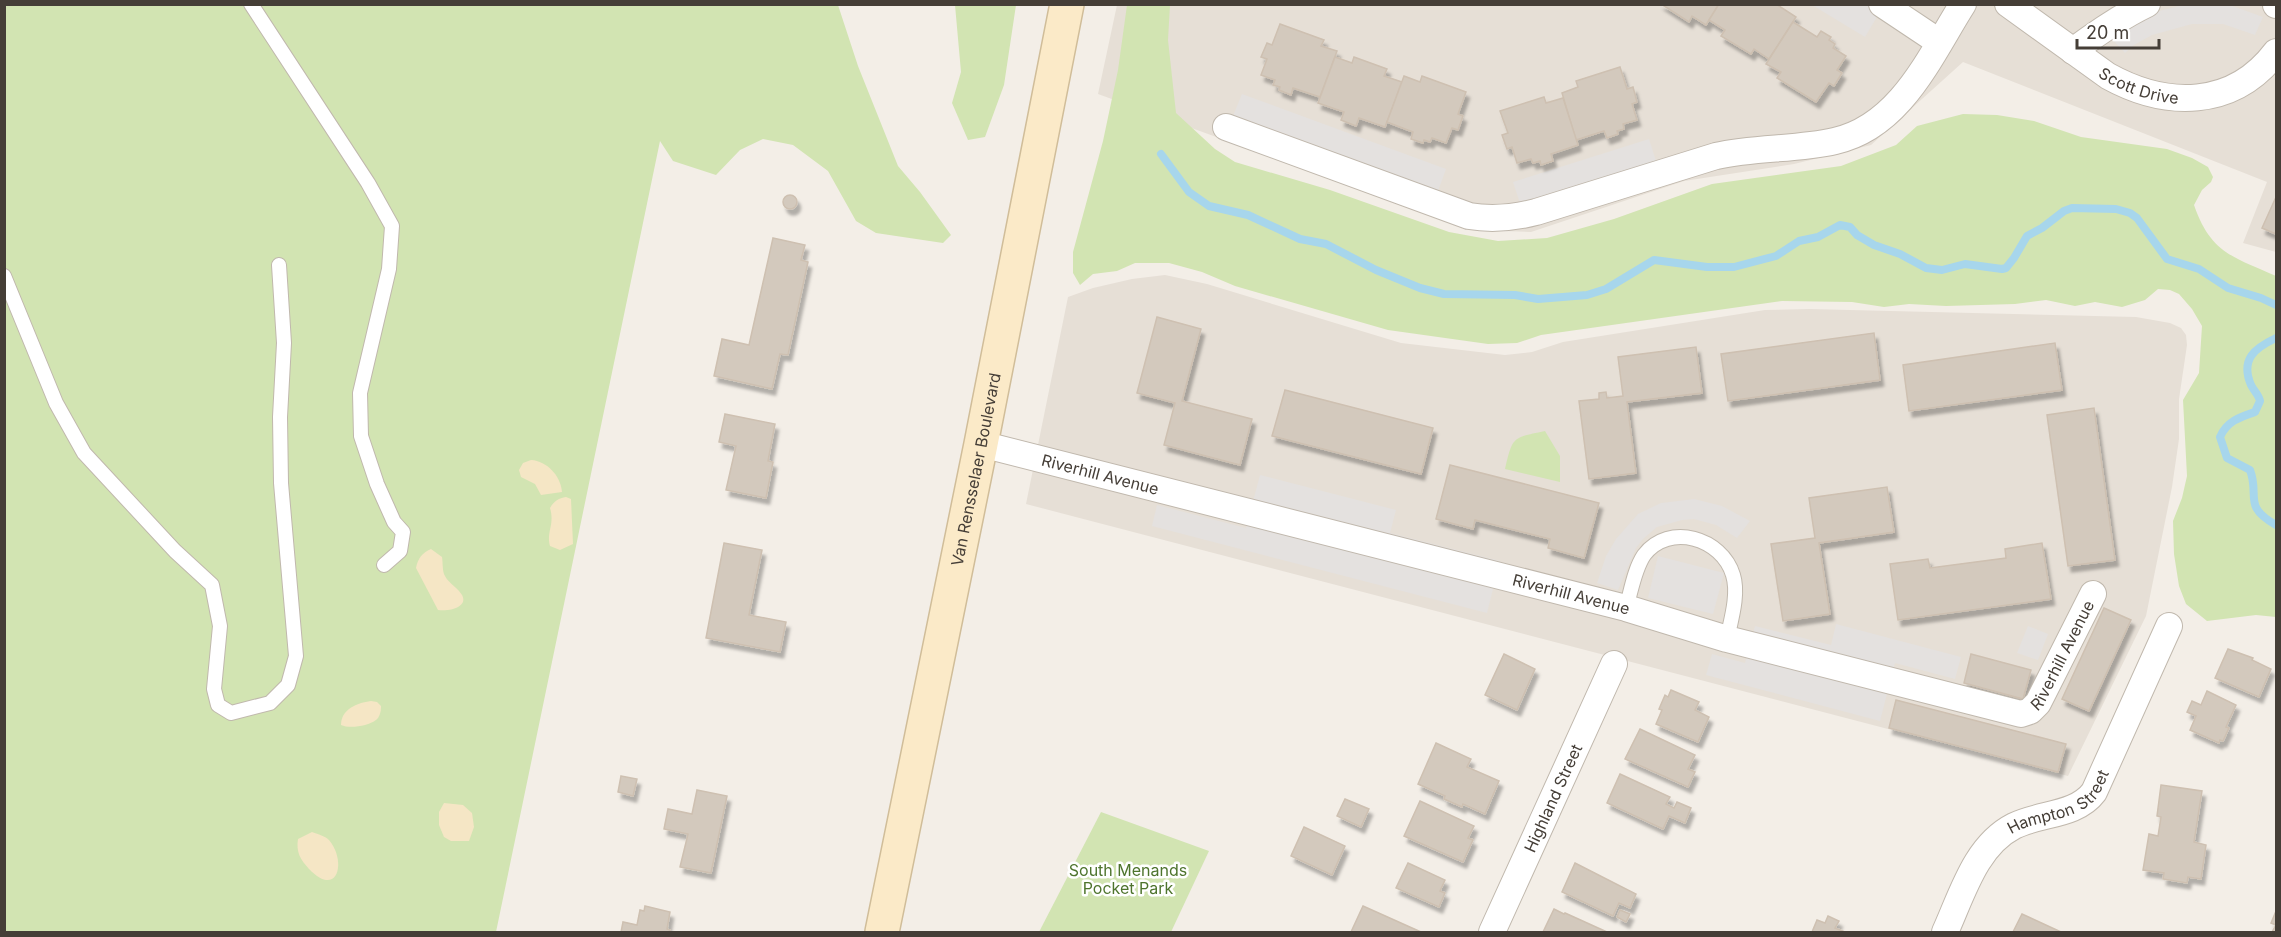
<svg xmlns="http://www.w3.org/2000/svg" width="2281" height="937" font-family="Inter,sans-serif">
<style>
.residential{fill:#e6dfd6}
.green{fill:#d2e4b2}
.sand{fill:#f5e6c5}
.parking{fill:#e4e1df}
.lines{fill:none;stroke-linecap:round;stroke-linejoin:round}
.stream{stroke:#a7d6ec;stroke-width:8}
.building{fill:#d3c9bd;stroke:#cec0b1;stroke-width:1.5;filter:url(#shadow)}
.service-casing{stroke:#c0b8ad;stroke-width:16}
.minor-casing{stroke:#c0b8ad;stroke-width:28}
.secondary-casing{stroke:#d0bd99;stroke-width:36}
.service{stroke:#fff;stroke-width:14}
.minor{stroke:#fff;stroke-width:26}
.secondary{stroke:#fbeac8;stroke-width:33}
.labels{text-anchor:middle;stroke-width:5;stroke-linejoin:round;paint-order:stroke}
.street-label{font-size:16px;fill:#453e37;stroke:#fff}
.park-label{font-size:16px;fill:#4e742d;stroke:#fff}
</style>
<defs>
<filter id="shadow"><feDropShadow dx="3.5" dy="6" stdDeviation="1.5" flood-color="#0004"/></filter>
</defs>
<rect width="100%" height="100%" fill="#f3eee7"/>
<g class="residential">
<path d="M1117,5H2276V252L2243,243L2267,182L1963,62L1871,145L1794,164L1684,181L1531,232L1472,230L1098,94Z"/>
<path d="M1165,275L1207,284L1401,343L1505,355L1532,352L1563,342L1765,310L1809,309L2136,317L2170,323L2181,328L2186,335L2187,345L2179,399V439L2172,487L2146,616L2068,776L1026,504L1068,297L1093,288L1132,279Z"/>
</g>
<g class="green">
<path d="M5,5H838L858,66L898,166L920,192L951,235L943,243L876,233L856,221L828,171L793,145L763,139L740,150L716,175L673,161L660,141L496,932H5Z"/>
<path d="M955,5H1016L1004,85L985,137L968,140L952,103L961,72Z"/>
<path d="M1127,5H1170L1168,40L1176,113L1215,149L1235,162L1330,190L1449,232L1498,241L1547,238L1614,219L1712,184L1841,166L1896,145L1917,126L1963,114L1997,115L2034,121L2081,137L2167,149L2192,158L2208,167L2213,177L2211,182L2202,190L2194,205C2211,254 2234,257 2276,276V617L2256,615L2207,621L2186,604L2179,586L2174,554L2173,521L2182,498L2187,476L2183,400L2199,373L2202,326L2192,309L2179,294L2170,290L2158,289L2145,300L2122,307L2095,302L2075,306L2046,300L2015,304L1946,306L1909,304L1884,307L1852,302L1782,301L1541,335L1517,343L1488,344L1388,330L1235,286L1202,272L1169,263H1135L1117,271L1093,274L1080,285L1073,273V252L1103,141L1118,70Z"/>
<path d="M1545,431L1560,456V482L1505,469C1513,436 1512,438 1545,431Z"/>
<path d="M1101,812L1209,851L1171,932H1039Z"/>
</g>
<g class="sand">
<path d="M531,460C547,461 561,476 562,492L541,495L535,484L521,477L519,470L523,463Z"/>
<path d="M566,497L571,499L573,544L560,550L550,546C546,532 555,525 550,508C554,501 559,498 566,497Z"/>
<path d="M431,549L442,557C443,562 442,571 445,576C448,582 455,586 459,591C473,606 450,612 438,610L416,568C418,558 422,553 431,549Z"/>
<path d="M371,701L377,702L381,706C381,711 380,717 376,720C368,726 350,729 341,725C341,709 357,703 371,701Z"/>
<path d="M444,803L463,805L472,813L474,827L469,841H451L444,837L439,825V812Z"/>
<path d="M312,832C317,834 325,836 329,840C347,861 338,899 309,869C300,859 296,852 298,839Z"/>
</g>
<g class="parking">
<path d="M1812,5H1884L1865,37Z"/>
<path d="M2183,5H2230L2263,17L2255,35L2223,24H2192L2152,35L2134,45L2125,53L2111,38L2155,12Z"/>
<path d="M1242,94L1446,169L1438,191L1233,116Z"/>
<path d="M1649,139L1656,161L1520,203L1513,182Z"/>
<path d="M1260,475L1396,510L1390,533L1500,561L1487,613L1152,526L1157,505L1246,528Z"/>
<path d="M1694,499L1722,506L1750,521L1737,538L1716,525L1694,519L1682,520L1657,527L1643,539L1636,548L1618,590L1597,583L1606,556L1616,539L1638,514L1661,503Z"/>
<path d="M1658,556L1724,573L1713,614L1648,598Z"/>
<path d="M1836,624L1961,657L1955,679L1895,663L1880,721L1706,675L1712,654L1745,663L1755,626L1831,645Z"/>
<path d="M2028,626L2048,634L2038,660L2017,653Z"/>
</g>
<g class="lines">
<g class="stream">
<path d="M1161,154L1189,192L1209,206L1248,215L1300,239L1326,244L1376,270L1420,288L1444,294L1515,295L1538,299L1587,295L1606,289L1654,260L1707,267H1734L1776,256L1799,241L1818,237L1840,225L1850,227L1857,235L1874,245L1900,254L1926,268L1942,270L1965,264L2002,269L2006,268L2014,258L2027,236L2042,228L2064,211L2072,208L2116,209L2130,213L2137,218L2167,259L2199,269L2228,288L2261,298L2276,305"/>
<path d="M2276,338C2255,348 2240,359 2251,385C2254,391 2259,395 2260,401L2255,412C2240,417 2227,421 2220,437L2227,458L2250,470C2260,496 2242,506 2276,525"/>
</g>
</g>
<g class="building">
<path d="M1661,4H1719L1706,25L1692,16L1689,22Z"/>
<path d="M1719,4H1776L1796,17L1769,59L1754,49L1751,54L1721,36L1725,30L1709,20Z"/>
<path d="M1793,22L1817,37L1821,31L1831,37L1829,40L1835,44L1833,48L1846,56L1837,70L1842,73L1834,86L1829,83L1816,102L1777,78L1781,72L1766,64Z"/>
<path d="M1280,24L1324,40L1321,46L1337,51L1320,97L1293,88L1291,95L1279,90L1280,87L1273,85L1275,80L1261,75L1267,59L1261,57L1267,43L1272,45Z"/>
<path d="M1335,57L1352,63L1354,57L1387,69L1384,76L1402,82L1385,127L1359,118L1356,126L1341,120L1344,112L1318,103Z"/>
<path d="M1620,67L1627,89L1633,87L1637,102L1632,104L1637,120L1623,124L1624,129L1617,131L1618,134L1607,138L1604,131L1576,140L1562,93L1578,87L1576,81Z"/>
<path d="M1404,76L1420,82L1422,76L1466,92L1458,114L1463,116L1458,130L1452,128L1446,143L1432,138L1430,142L1424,140L1423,143L1411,139L1413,132L1387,122Z"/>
<path d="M1544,97L1546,103L1563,98L1578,145L1551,154L1553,161L1541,165L1540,161L1533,163L1531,159L1517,163L1512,147L1507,149L1502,135L1508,133L1500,111Z"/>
<circle cx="790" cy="202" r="7"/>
<path d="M2276,197V234L2262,228Z"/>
<path d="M773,238L805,245L801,260L808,262L788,355L780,354L772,389L714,376L722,339L749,345Z"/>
<path d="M1157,317L1201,329L1182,401L1252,419L1240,465L1164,445L1175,403L1137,393Z"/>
<path d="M1874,333L1880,380L1728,401L1721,354Z"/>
<path d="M2055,343L2062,390L1909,411L1903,365Z"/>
<path d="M1696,347L1702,393L1627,402L1636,473L1589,479L1579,401L1599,399V393L1606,392L1607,398L1623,396L1618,357Z"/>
<path d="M1285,390L1433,428L1421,474L1272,436Z"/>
<path d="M2094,408L2115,560L2068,566L2047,415Z"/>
<path d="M725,414L775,424L768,461L773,462L766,498L726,490L736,446L719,442Z"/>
<path d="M1450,465L1599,503L1584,558L1548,548L1550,539L1475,520L1473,529L1436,519Z"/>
<path d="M1887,487L1894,532L1819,543L1830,614L1783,621L1771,544L1815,538L1809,498Z"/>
<path d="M724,543L762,550L749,615L786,622L780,652L706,638Z"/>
<path d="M2042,543L2051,599L1898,620L1890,564L1928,559L1930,568L2006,558L2005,549Z"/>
<path d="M2104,608L2131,620L2089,711L2062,699Z"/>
<path d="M2228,649L2253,658L2252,660L2271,669L2259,697L2215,678Z"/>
<path d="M1504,654L1535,669L1517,710L1485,695Z"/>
<path d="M1971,654L2031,670L2023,699L1964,683Z"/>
<path d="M1671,690L1699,702L1695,710L1709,717L1698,742L1656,724L1662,710L1659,709L1665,695L1668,697Z"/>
<path d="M2207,691L2236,705L2226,727L2229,728L2223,741L2220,740L2219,743L2190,730L2196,716L2187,712L2192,701L2201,705Z"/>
<path d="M1896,700L2066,744L2058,772L1889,728Z"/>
<path d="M1640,729L1695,755L1688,769L1695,772L1688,787L1625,759Z"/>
<path d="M1436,743L1471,759L1467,767L1499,781L1485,814L1463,804L1462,807L1444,799L1445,796L1418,784Z"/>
<path d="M1620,774L1670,797L1666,804L1674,808L1677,802L1691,808L1685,823L1669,816L1663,829L1607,803Z"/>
<path d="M621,776L637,779L633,796L618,792Z"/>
<path d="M2161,785L2202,791L2194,842L2206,845L2201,879L2188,877L2187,883L2163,879L2164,873L2143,870L2149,834L2158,836L2161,817L2157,816Z"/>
<path d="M697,790L727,796L711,873L680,867L688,834L664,829L668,809L692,814Z"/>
<path d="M1345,799L1369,809L1361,827L1337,816Z"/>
<path d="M1420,801L1474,826L1468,838L1473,840L1463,862L1404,836Z"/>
<path d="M1304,827L1345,846L1332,875L1291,856Z"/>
<path d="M1408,863L1445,880L1440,891L1445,893L1439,907L1396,888Z"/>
<path d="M1575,863L1636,894L1630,908L1619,903L1613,916L1562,892Z"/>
<path d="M645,906L670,912L667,929L670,930V932H621L623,922L637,925L640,910L644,911Z"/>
<path d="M1363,906L1421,932H1351Z"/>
<path d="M1554,909L1564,914L1565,913L1607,932H1543Z"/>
<path d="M1620,910L1630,914L1626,922L1617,917Z"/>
<path d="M2276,911V932H2272L2276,925L2271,923Z"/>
<path d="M2022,914L2061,932H2013Z"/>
<path d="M1828,916L1839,921L1835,928L1845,932H1812L1817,920L1825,923Z"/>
</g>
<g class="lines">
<defs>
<g id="service">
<path d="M251,4L368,183L392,226L389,269L360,393L361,436L377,484L394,522L403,532L400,551L384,565"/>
<path d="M4,276L56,403L84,453L175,551L212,585L220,626L214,689L218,705L231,713L270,703L288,685L296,656L281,483L280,417L284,343L279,265"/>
<path d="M1626,608C1631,592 1634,570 1644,555C1669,522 1722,538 1733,575C1739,594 1731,620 1727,639"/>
</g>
<g id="minor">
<path d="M1882,4L1939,42"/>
<path id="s1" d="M2008,4L2108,76C2166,108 2233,109 2276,52"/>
<path d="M2276,4V5"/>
<path d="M2073,51C2097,33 2120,17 2147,4"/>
<path d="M1226,127L1469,216C1493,220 1513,218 1536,212L1716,156C1755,147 1796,150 1835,141C1901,126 1930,56 1963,4"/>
<path id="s2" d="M981,444L1626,608L1727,639L2021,714L2030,711L2038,703L2093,594"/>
<path id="s3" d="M1492,932L1614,664"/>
<path id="s4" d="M1945,932C1962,895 1975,846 2014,826C2040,813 2076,816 2094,792L2169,626"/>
</g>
<g id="secondary">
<path id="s5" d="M882,932L981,444L1067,4"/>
</g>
</defs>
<use href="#service" class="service-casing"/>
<use href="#minor" class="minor-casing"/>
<use href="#secondary" class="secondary-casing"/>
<use href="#service" class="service"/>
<use href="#minor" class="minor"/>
<use href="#secondary" class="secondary"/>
</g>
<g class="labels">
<g class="street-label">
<text dy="6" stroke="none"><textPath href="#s1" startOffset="156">Scott Drive</textPath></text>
<text dy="6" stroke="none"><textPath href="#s5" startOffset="472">Van Rensselaer Boulevard</textPath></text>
<text dy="6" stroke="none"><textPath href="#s2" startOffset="123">Riverhill Avenue</textPath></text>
<text dy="6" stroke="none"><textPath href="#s2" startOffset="609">Riverhill Avenue</textPath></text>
<text dy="6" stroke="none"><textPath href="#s2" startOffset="1149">Riverhill Avenue</textPath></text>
<text dy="6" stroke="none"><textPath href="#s3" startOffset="147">Highland Street</textPath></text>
<text dy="6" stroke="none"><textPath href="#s4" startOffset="182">Hampton Street</textPath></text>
</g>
<g class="park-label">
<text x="1128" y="876">South Menands<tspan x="1128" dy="18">Pocket Park</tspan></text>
</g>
</g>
<rect width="2281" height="937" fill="none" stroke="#453e37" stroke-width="12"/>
<path d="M2077 39v9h82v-9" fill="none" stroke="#453e37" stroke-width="3"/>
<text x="2086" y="39" font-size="18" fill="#453e37" stroke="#ffffff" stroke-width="4.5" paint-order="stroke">20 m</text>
</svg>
